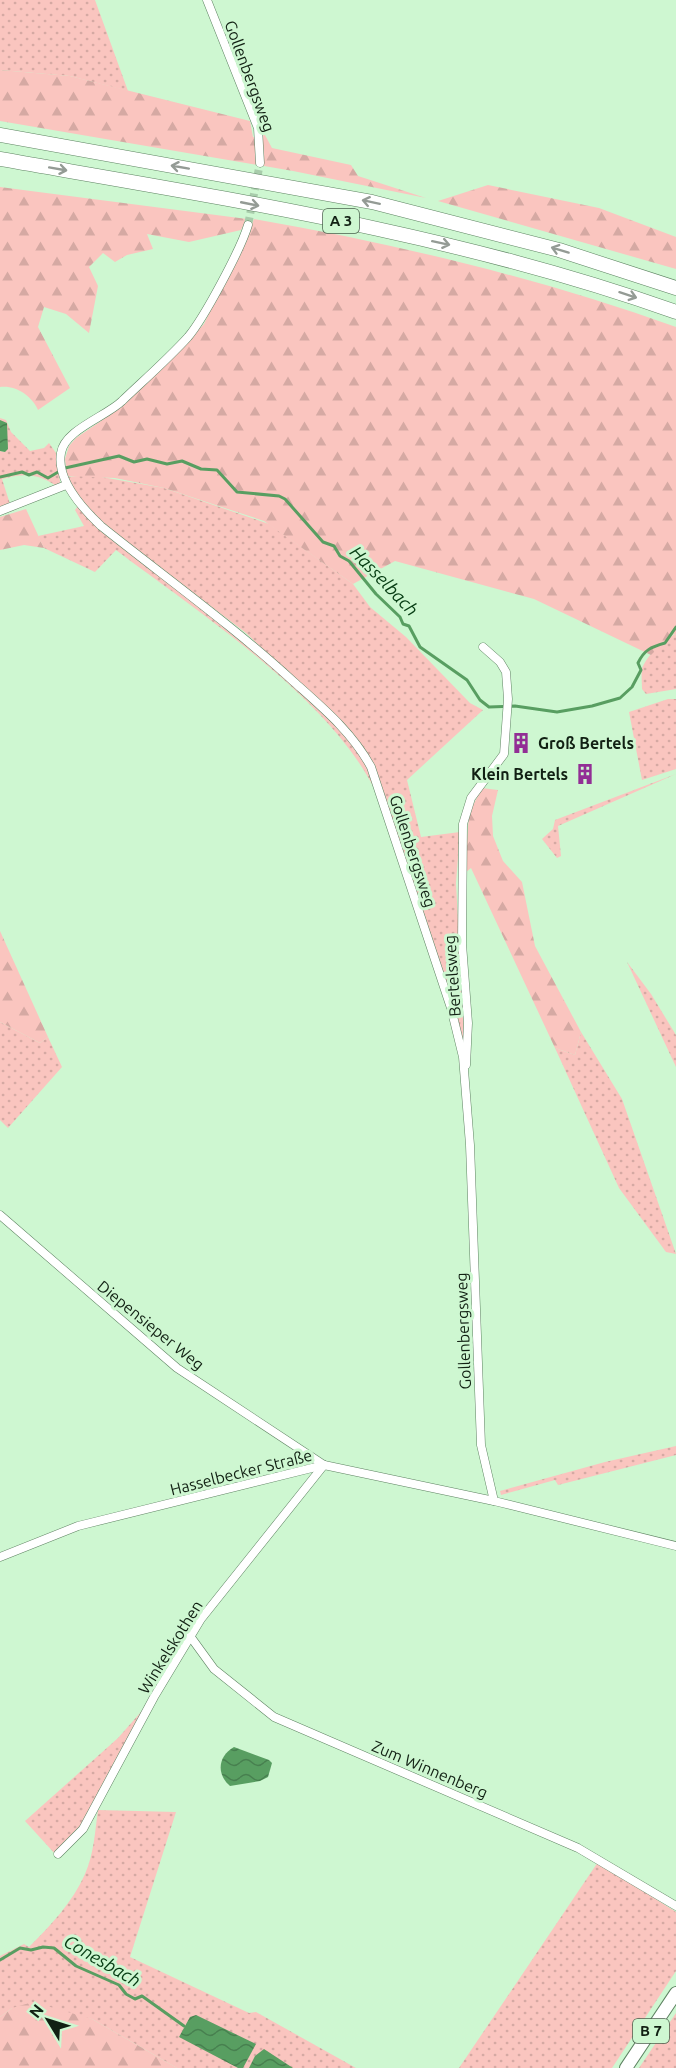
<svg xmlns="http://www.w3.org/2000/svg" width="676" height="2068" font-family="Ubuntu,sans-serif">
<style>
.grass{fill:url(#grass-dots)}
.forest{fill:url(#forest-firs)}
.water{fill:url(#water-waves)}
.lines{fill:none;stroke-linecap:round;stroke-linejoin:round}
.stream{stroke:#589e61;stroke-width:3}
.street-tunnel{stroke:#a8ccab;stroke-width:8;stroke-dasharray:8 4;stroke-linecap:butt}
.street-casing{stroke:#5e8362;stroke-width:9}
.primary-casing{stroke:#5e8362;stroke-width:14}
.highway-casing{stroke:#5e8362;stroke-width:15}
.street{stroke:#fff;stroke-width:8}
.primary{stroke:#fff;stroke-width:12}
.highway{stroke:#fff;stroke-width:14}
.oneway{stroke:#949b95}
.labels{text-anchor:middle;stroke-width:6;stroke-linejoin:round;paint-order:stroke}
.shield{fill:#cef7d1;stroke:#4a604c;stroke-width:1.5}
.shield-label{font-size:15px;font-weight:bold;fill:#112013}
.street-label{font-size:16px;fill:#112013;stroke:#cef7d1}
.poi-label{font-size:16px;font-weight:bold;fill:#112013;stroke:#cef7d1;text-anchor:start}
.water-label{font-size:18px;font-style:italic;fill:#063c13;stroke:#cef7d1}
</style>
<defs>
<pattern id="grass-dots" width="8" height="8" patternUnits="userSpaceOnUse" patternTransform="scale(1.5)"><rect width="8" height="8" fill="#fac5bf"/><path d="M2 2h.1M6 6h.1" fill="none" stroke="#d5a9a3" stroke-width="1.8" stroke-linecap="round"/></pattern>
<pattern id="forest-firs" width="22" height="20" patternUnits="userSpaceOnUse" patternTransform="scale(1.5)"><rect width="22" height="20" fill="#fac5bf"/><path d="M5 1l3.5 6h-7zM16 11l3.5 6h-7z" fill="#d5a9a3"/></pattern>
<pattern id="water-waves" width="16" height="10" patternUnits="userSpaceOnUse" patternTransform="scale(1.5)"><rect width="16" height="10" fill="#589e61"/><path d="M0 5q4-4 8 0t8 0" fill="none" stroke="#47804f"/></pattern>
</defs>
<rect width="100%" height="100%" fill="#cef7d1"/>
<g class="grass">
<path d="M0,0H95L128,91L70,76L0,70Z"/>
<path d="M0,418L6,420L11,432L30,451L44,448L49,443L56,453L61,489C41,474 25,472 2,479L10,504L0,507V451L5,452Z"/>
<path d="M90,475L164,488L269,524L353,584L370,607L406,637L470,703L483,710L407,780L421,837L460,832L456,883L465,1053L372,767L350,733L246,633L99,521L84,507L66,477Z"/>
<path d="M78,506L238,633L341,729L370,769L375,790C329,697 198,612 116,550L95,572L44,548L38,536L84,526L75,510Z"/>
<path d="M676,634V689L646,694L642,689C642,683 641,675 642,669C645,658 665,637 676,634Z"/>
<path d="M668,699H676V769L642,780L629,712Z"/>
<path d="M676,774L558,826L561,856L557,858L542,839L553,829L555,820Z"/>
<path d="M627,962L651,994L676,1035V1067Z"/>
<path d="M0,1022L40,1043L48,1037L62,1067L8,1128L0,1120Z"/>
<path d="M581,1032L622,1099L676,1254L666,1252L619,1188L555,1048L575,1055Z"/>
<path d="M676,1446V1455L558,1485L555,1480L501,1495L500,1491L605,1462Z"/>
<path d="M148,1704L82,1828L56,1855L25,1821L118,1738Z"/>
<path d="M98,1810L176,1812L130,1957L249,2013L256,2012L356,2068H177L92,2019L12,2008L0,2017V1956L24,1944L29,1947C50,1926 73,1902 85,1874C94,1854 95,1831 98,1810Z"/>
<path d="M598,1862L676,1912V1971L612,2068H459Z"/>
<path d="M676,2013V2068H639Z"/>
</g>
<g class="forest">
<path d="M0,70L70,76L250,121L253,137L265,135L272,148L351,165L358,176L426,198L293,171L0,121Z"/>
<path d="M488,185L599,208L676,237V269L438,201Z"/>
<path d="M0,187L247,219L241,230L189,242L147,234L153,249L127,255L115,262L103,253L89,267L98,286L89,333L66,314L44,307L38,327L70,388L38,410C32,396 16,385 0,387Z"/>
<path d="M254,219C397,244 539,278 676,327V634L671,635L651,655L534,599L395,561L353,584L264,521L164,488L115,478L67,476L65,459L69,446L76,438L123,406L204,324Z"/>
<path d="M26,509L44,548L24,545L0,550V517Z"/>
<path d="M482,788L498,790L492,816L493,836L503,861L522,882L535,946L581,1032L575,1055L555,1048L471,868L465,873L469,813Z"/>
<path d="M0,931L48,1037L40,1043L0,1022Z"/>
<path d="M33,2002L92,2019L177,2068H0V2017L12,2008Z"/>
</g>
<g class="water">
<path d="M0,420L7,423L8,449L5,452L0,451Z"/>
<path d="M234,1747L269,1760L272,1763L268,1777L260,1781L230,1786C216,1774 218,1756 234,1747Z"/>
<path d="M196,2015L256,2044L243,2068H238L179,2037L190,2017Z"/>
<path d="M264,2049L293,2068H249L255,2056Z"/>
</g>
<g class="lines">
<g class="stream">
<path d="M0,477L22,472L29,475L37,472L48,478L65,468L119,456L134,462L147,459L167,464L182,461L201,469L217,470L237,492L279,496L285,499L323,542L334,546L340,556L349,561L376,594L400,617L403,624L409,626L420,647L467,680L480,700L489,707L515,706L557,712L592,706L620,698L632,687L641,670L638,663C644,650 651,647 665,643L676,627"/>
<path d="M0,1960L20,1948L31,1950L43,1947L54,1948L76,1966L119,1985L126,1994L135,1999L142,1996L184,2026"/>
</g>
<path class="street-tunnel" d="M248,225L260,163"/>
<defs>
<g id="street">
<path d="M207,0L258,128L260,163"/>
<path d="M248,225C241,249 204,318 188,337C168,359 144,380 122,401C107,416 64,430 61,453C56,480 83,509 101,526C166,578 233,626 294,682C323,708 352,732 371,767L451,1008L463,1057L470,1145L481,1445L494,1501L676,1546"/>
<path d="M0,511L66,485"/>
<path d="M466,1065L468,1023L462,944L463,824L471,798L504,754L508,699L506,672L500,662L483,647"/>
<path d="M0,1215L177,1368L324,1465"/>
<path d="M0,1557L78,1526L324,1465L494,1501"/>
<path d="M190,1636L214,1669L274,1717L578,1848L676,1906"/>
<path d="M58,1854L83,1829L154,1697L201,1619L324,1465"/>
</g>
<path id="primary" d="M626,2068L676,1993"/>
<g id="highway">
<path d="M0,135L372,202L559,250L676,288"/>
<path d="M0,159C228,199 457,234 676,312"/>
</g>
</defs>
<use href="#street" class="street-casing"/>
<use href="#primary" class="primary-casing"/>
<use href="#highway" class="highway-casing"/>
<use href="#street" class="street"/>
<use href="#primary" class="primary"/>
<use href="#highway" class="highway"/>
</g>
<defs><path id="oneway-shaft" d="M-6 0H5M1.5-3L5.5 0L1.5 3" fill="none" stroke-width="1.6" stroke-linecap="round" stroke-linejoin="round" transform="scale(1.5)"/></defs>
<g class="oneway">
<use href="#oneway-shaft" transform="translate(180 167) rotate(-170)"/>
<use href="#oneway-shaft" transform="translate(58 169) rotate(10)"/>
<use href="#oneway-shaft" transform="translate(371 202) rotate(-168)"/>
<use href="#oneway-shaft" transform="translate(250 204) rotate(11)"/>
<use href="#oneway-shaft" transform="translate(441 243) rotate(12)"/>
<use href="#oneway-shaft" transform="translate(560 250) rotate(-163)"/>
<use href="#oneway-shaft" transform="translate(628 295) rotate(18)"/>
</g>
<defs>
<symbol id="building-bare" viewBox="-9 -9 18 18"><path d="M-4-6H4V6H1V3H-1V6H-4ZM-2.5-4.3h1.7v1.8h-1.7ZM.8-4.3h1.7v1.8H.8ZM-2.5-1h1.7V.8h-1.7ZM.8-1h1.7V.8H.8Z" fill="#922e95" stroke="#cef7d1" stroke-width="2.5" paint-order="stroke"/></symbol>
</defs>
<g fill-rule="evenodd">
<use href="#building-bare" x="506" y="728" width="30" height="30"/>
<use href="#building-bare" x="570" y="759" width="30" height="30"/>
</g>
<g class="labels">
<g class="shield">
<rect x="323" y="209" width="36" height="24" rx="4.5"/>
<rect x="633" y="2019" width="36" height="24" rx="4.5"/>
</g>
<g class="shield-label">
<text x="341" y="226">A 3</text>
<text x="651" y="2036">B 7</text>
</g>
<g class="street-label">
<text transform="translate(250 76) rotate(70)" y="6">Gollenbergsweg</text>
<text transform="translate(413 851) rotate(72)" y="6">Gollenbergsweg</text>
<text transform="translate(452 976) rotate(-94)" y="6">Bertelsweg</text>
<text transform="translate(151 1325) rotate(39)" y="6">Diepensieper Weg</text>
<text transform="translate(463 1331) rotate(-92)" y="6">Gollenbergsweg</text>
<text transform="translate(241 1472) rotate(-14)" y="6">Hasselbecker Straße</text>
<text transform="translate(170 1647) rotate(-58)" y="6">Winkelskothen</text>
<text transform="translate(430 1769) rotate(23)" y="6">Zum Winnenberg</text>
</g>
<g class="poi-label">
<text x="538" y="749">Groß Bertels</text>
<text x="568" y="780" text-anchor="end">Klein Bertels</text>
</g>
<g class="water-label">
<text transform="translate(384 581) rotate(46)" y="6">Hasselbach</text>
<text transform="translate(102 1961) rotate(30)" y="6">Conesbach</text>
</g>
</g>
<g transform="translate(48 2020) rotate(308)" stroke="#cef7d1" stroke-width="4.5" paint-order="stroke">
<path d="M0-4.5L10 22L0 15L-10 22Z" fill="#112013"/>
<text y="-9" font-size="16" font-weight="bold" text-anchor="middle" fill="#112013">N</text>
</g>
</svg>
